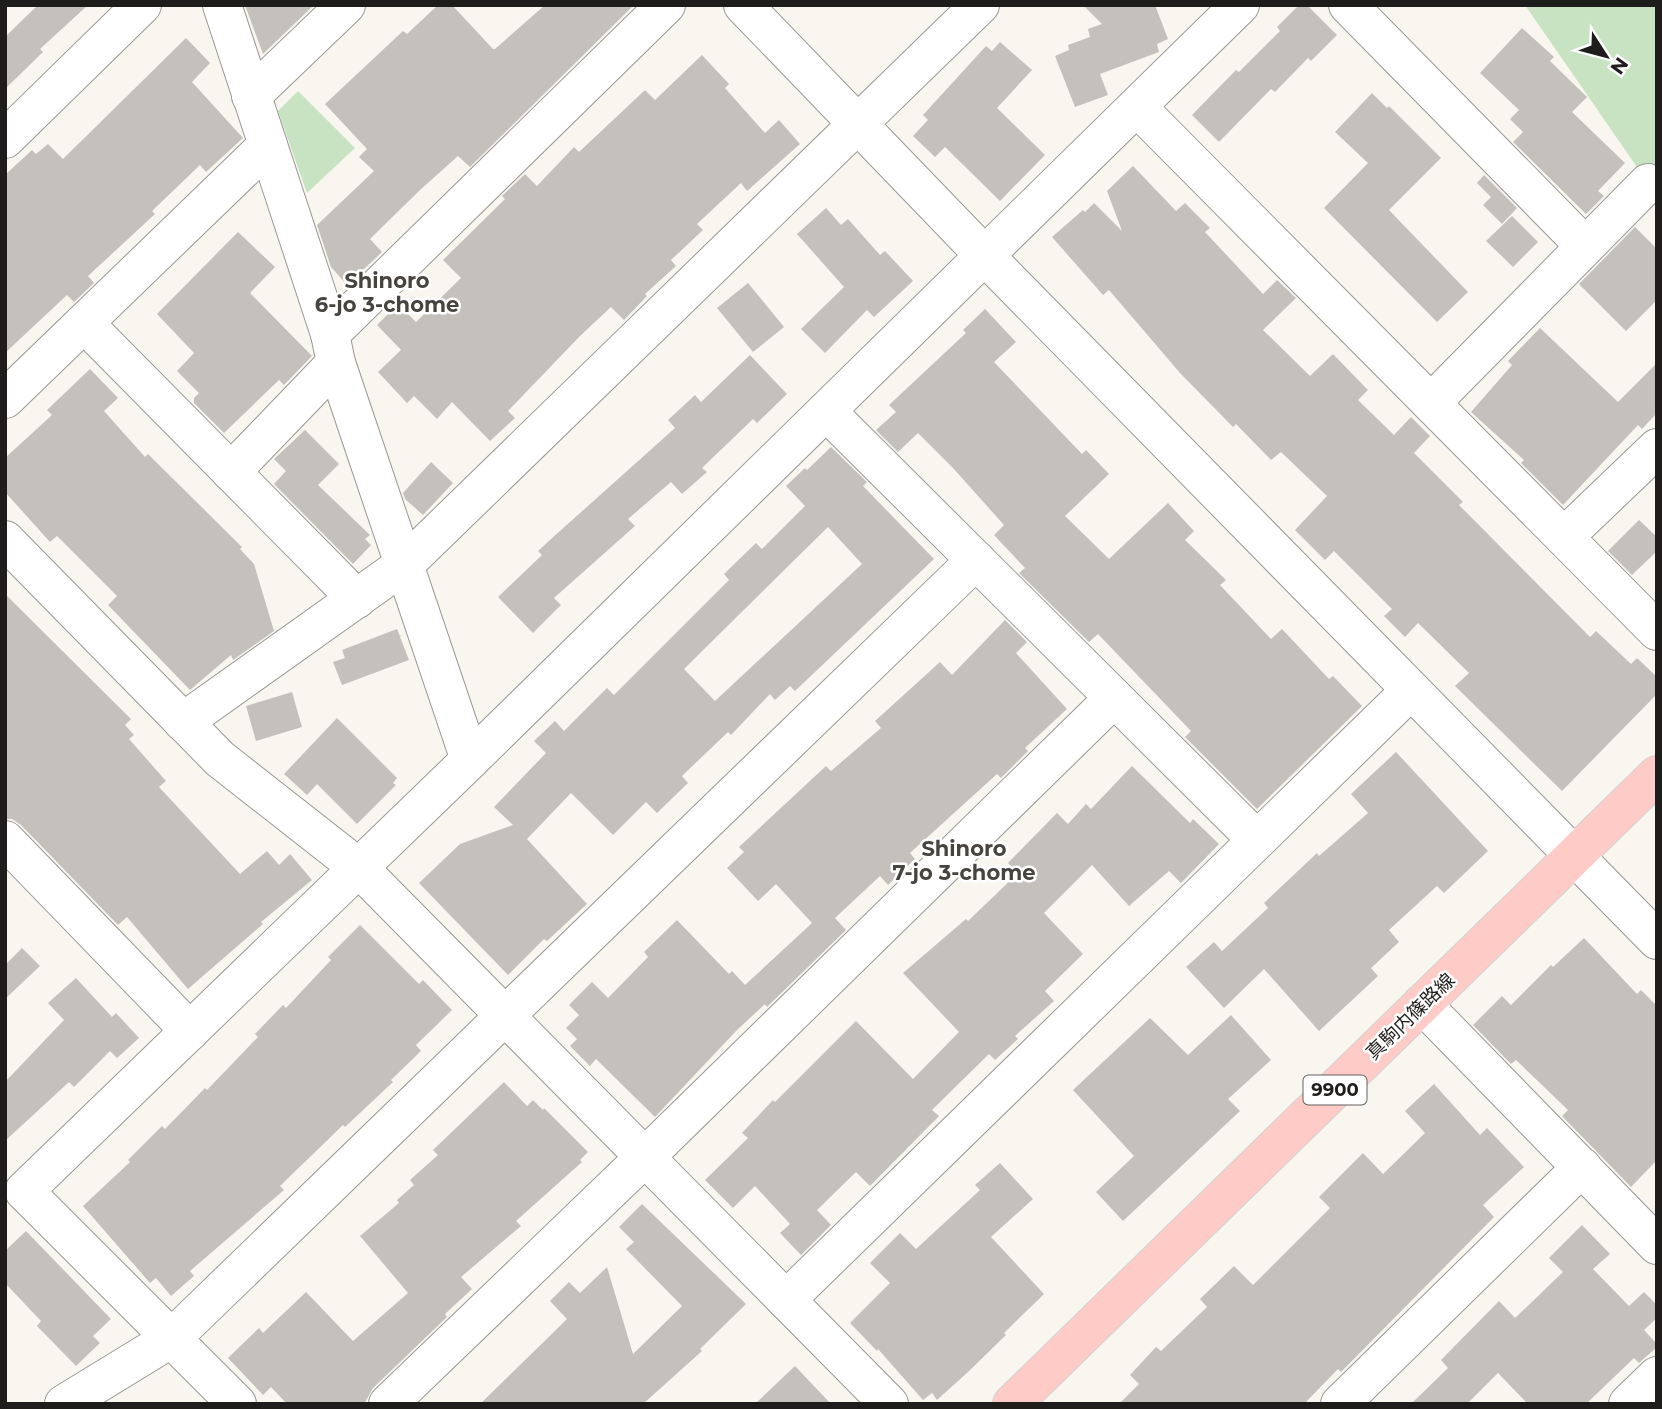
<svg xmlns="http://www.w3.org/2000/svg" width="1662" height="1409" font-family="Montserrat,'Noto Sans JP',sans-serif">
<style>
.green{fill:#c7e3c2}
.building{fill:#c4c0bb;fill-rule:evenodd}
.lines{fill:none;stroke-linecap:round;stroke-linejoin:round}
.minor-casing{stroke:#9b9893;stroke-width:40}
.major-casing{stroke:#d2d2d1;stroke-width:40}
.minor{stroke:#fff;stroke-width:38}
.major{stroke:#fecbc7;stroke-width:38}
.labels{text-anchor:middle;stroke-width:5;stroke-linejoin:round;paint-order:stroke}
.shield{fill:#fff;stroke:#62615f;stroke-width:2}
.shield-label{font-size:18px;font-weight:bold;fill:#1f1d1b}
.street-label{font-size:19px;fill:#1f1d1b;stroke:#fff}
.neighbourhood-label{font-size:21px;font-weight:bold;fill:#47443f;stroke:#fff}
</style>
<rect width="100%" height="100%" fill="#f9f6f0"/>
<g class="green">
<path d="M1525,5H1657V174L1648,183Z"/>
<path d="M298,91L355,148L307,193L278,111Z"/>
</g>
<g class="building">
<path d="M38,5H88L40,49L43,52L5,89V37Z"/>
<path d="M245,5H314L263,54Z"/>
<path d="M438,5H452L493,49H495L545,5H634L470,167L458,156L420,190L370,239L382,252L347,285L331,267L317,225L374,171L359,157L367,149L325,104L403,31L407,34Z"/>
<path d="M1083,5H1155L1168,39L1157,44L1159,52L1100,74L1108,95L1075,107L1055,56L1069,50L1068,45L1090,37L1088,29L1102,24Z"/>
<path d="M1299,5H1307L1337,35L1311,61L1308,58L1275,92L1271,89L1219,142L1192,115L1236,70L1239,72L1280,31L1277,27Z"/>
<path d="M1522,28L1554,57L1550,61L1587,97L1572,112L1625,163L1598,191L1604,196L1586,214L1513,142L1523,132L1510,119L1519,110L1480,73Z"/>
<path d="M186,38L210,63L192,82L243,138L206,172L200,165L152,211L155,214L88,276L94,283L74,302L67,295L5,353V175L32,150L36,154L48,144L63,159Z"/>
<path d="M1000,42L1032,70L997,108L1045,155L1000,201L945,147L935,157L913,136L928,120L923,115L986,46L992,51Z"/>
<path d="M702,55L729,84L725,88L765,133L779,120L800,144L747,191L741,183L697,224L703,230L671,260L676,266L645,294L647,296L624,320L611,307L580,336L508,411L515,418L490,441L452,402L437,419L414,396L407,403L378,372L401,350L377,325L398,304L416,322L461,278L443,260L505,199L502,196L525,174L537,186L574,147L579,152L645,90L655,100Z"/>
<path d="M1372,93L1387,108L1389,106L1441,158L1389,210L1468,292L1437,322L1324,208L1368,163L1335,132Z"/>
<path d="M1133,166L1176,211L1185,203L1210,228L1205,232L1263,294L1277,280L1296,298L1263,330L1310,376L1333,354L1368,390L1358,400L1394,435L1411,417L1430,436L1414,453L1463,502L1459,505L1590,637L1596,631L1631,664L1637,658L1657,677V694L1562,791L1455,686L1469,673L1418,623L1405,637L1384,616L1392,609L1334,551L1325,560L1295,530L1327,496L1281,452L1271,460L1236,424L1233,427L1180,373L1109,290L1103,295L1052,237L1083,210L1085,212L1094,203L1122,231L1107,191Z"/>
<path d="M1484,175L1517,208L1502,224L1483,205L1491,197L1477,183Z"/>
<path d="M826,208L841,225L848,219L880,255L885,251L913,281L874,317L867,310L825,353L801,329L844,287L797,234Z"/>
<path d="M1512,216L1538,242L1513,267L1486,241Z"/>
<path d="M1635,227L1657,249V300L1626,331L1579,284Z"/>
<path d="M238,232L275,267L250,293L312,356L284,385L279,380L224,433L194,403V398L199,393L177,371L194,353L157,314Z"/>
<path d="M748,283L784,327L753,352L717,308Z"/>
<path d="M985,309L1016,342L994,362L1082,454L1086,450L1109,474L1065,516L1109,559L1168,503L1194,531L1185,540L1226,580L1220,585L1271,639L1282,629L1329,679L1333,676L1362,706L1257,809L1185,737L1191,731L1098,634L1089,642L1019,573L1025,568L994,535L1004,525L953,468L918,433L898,452L876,430L896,412L889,405L966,333L963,330Z"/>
<path d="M1540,328L1618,402L1657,363V413L1642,429L1638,425L1563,505L1521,463L1524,460L1471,412L1512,365L1508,361Z"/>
<path d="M750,355L787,394L757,423L753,419L702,468L707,472L682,494L671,482L628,519L635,526L554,598L561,605L533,633L498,597L542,555L538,551L551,539L675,428L668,420L695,395L701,402Z"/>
<path d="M90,369L118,398L104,411L145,457L148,454L242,547L240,549L254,564L274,631L233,660L231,655L190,690L108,605L117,596L57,536L50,542L5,492V458L52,415L47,410Z"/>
<path d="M305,430L339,464L318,485L370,535L365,539L371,545L353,564L274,484L286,471L274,459Z"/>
<path d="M831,447L867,482L863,486L934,559L795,691L790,686L775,700L770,694L731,735L728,732L682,776L688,783L657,813L646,802L613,835L571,793L527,839L587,904L547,941L544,939L508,975L419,883L460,844L513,825L494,807L546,753L534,741L555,721L564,731L607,688L614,695L729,580L724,574L756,543L762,549L805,506L786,486L805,468L807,470ZM828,527L862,564L715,701L684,669Z"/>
<path d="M431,462L453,483L423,515L405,499L403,493Z"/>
<path d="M1639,520L1657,537V551L1632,575L1608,551Z"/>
<path d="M5,594L131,719L125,725L134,735L129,739L166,781L159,787L240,874L267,851L279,865L290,854L312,880L261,922L263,924L188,989L127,917L118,925L21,825L12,819H5Z"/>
<path d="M1005,620L1027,642L1016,653L1067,709L1025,748L1028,751L1001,778L997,774L910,853L915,859L888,885L880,876L835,918L846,930L767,1007L765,1004L737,1030L655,1117L596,1059L590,1066L570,1046L577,1039L566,1028L579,1015L569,1005L592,982L608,998L648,957L644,952L677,920L729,974L732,971L745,985L812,923L776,884L758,901L727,868L744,852L739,847L826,766L831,771L881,728L875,721L940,662L952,675Z"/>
<path d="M397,629L400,636L402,635L400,637L409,660L342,685L333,662L345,658L342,650Z"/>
<path d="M292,692L302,727L256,741L246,706Z"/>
<path d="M337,718L397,778L393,783L396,785L357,824L317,784L307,795L284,774Z"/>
<path d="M1396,752L1488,851L1444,893L1437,886L1389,930L1399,942L1371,968L1378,976L1319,1031L1264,969L1224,1008L1186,967L1214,942L1222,951L1268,908L1264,903L1317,853L1319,856L1368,813L1351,794Z"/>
<path d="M1132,766L1190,823L1193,819L1219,844L1181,883L1169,871L1129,906L1092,865L1044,913L1083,954L1045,991L1054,1001L1015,1036L1018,1039L995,1060L989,1054L932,1110L939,1116L870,1186L856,1172L817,1210L831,1225L801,1255L780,1233L790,1224L755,1186L733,1208L705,1180L748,1138L742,1133L773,1100L775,1102L856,1021L913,1079L959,1032L903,973L966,919L968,921L1018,873L1008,863L1057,813L1068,824L1086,804L1091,809Z"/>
<path d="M360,925L419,984L423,980L452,1010L416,1045L421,1051L391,1080L393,1082L345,1127L343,1125L280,1186L284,1190L190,1271L194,1276L171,1296L156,1278L150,1283L83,1206L130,1162L128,1160L162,1126L165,1129L205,1088L207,1090L258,1037L255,1034L283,1005L286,1008L331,960L328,957Z"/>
<path d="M1584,938L1637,994L1641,990L1657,1006V1160L1631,1187L1562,1116L1568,1110L1516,1060L1511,1064L1473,1025L1502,996L1511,1005L1551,965L1553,967Z"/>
<path d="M22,948L40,966L5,999V965Z"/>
<path d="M76,978L112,1017L116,1013L139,1038L117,1058L110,1051L74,1087L69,1082L5,1141V1082L64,1020L48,1003Z"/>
<path d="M1231,1015L1271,1060L1228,1099L1240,1111L1123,1221L1096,1192L1134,1156L1073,1090L1150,1018L1188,1055Z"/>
<path d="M504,1082L527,1106L533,1100L543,1110L544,1108L588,1152L580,1160L582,1162L516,1221L521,1226L461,1277L472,1289L445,1314L447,1317L373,1388L364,1404H287L271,1387L263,1395L228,1358L259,1328L263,1333L306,1292L353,1341L408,1293L360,1236L399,1203L397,1200L414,1185L410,1180L438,1155L433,1150Z"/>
<path d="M1434,1084L1480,1135L1487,1128L1524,1167L1483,1205L1494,1217L1341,1372L1338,1369L1304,1404H1119L1139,1384L1130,1375L1156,1347L1161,1351L1207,1307L1200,1299L1234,1266L1253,1285L1330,1208L1319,1197L1363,1153L1383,1174L1425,1133L1405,1111Z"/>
<path d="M1000,1163L1033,1199L991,1237L1044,1294L1004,1333L1006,1335L968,1372L937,1400L932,1393L923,1400L878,1349L877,1351L850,1323L890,1283L870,1263L900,1233L916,1249L980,1190L975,1185Z"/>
<path d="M642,1204L746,1304L700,1349L702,1351L643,1404H480L567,1319L550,1301L569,1282L580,1293L607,1267L633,1354L682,1306L626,1249L634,1242L619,1227Z"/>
<path d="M1582,1225L1610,1254L1593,1269L1629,1306L1644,1292L1657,1305V1318L1644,1330L1657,1344V1347L1639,1363L1634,1358L1586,1404H1528L1498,1373L1467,1404H1411L1448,1368L1441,1360L1499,1301L1515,1318L1563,1272L1549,1258Z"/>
<path d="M26,1231L111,1319L93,1336L100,1343L76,1366L37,1326L41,1321L5,1283V1251Z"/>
<path d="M795,1366L831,1404H755Z"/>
</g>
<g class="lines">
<defs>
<g id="minor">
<path d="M222,5L330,334L336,363L470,760L1240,5"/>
<path d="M743,5L985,256L1657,940"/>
<path d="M1348,5L1585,246"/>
<path d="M251,96L346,5"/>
<path d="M1137,107L1657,631"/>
<path d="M5,139L142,5"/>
<path d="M84,323L357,599"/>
<path d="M330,334L666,5"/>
<path d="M5,399L268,145"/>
<path d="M1431,403L1648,183"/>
<path d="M826,411L1257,840"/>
<path d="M231,472L336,363"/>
<path d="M1564,537L1657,448"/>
<path d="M5,540L220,759L359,868L889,1404"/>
<path d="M183,722L405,564L980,5"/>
<path d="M5,840L190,1031"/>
<path d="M1422,1004L1657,1245"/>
<path d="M786,1300L1411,690"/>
<path d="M64,1404L172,1338L976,560"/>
<path d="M237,1404L24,1191L470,760"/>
<path d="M388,1404L645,1157L1114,698"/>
<path d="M1340,1404L1582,1167"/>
<path d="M1628,1404L1657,1376"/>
</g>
<path id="major" d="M1012,1404L1657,775"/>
</defs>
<use href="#minor" class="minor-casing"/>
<use href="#major" class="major-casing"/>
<use href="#minor" class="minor"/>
<use href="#major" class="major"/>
</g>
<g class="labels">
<rect class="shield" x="1303.5" y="1075.5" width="63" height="29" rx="5"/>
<g class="shield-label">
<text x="1335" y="1096">9900</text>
</g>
<g class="street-label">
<text transform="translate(1410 1016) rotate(-44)" y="7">真駒内篠路線</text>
</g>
<g class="neighbourhood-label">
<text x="387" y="288">Shinoro<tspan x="387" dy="24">6-jo 3-chome</tspan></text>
<text x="964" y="856">Shinoro<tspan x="964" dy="24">7-jo 3-chome</tspan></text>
</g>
</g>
<rect width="1662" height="1409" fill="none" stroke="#1f1d1b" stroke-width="14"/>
<g transform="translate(1606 56) rotate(126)" stroke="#ffffff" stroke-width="5" paint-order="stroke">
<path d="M0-5L12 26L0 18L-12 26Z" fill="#1f1d1b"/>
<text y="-10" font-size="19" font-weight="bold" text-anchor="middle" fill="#1f1d1b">N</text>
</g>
</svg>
